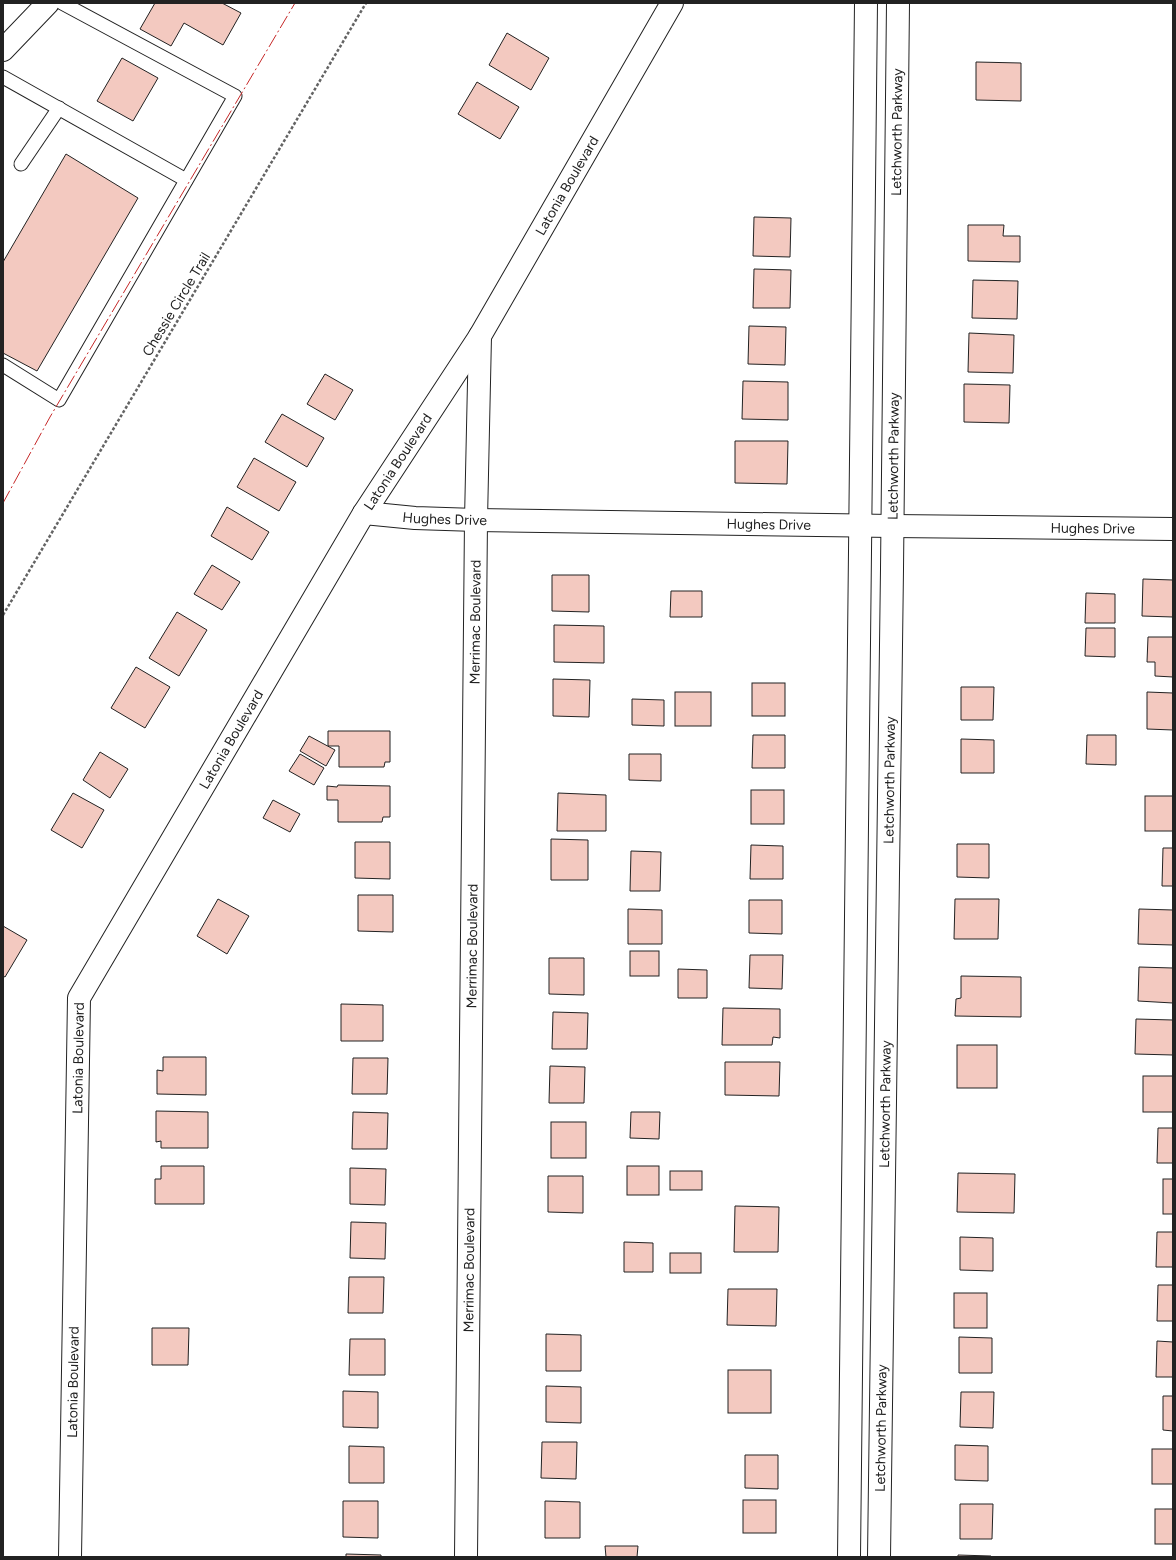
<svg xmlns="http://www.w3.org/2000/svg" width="1176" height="1560" font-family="Figtree,sans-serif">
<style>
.building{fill:#f3c9c0;stroke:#222}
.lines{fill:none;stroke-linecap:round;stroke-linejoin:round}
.lane-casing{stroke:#222;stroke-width:15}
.street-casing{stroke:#222;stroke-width:24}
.secondary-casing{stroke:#222;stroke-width:24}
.path{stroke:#646464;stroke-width:2.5;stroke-dasharray:3 2;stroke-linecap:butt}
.lane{stroke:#fff;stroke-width:13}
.street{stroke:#fff;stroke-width:22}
.secondary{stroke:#fff;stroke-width:22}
.power{stroke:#c62828;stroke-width:1;stroke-dasharray:14 3 2 3;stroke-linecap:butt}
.labels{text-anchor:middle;stroke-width:3;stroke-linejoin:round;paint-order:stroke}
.street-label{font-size:14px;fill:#222;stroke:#fff}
</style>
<rect width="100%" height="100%" fill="#fff"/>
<g class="building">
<path d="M155,3H222L241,13L223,45L184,23L171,46L140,29Z"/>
<path d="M507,33L549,58L531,90L489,65Z"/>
<path d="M122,58L158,78L133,121L97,101Z"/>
<path d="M976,62L1021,63V101L976,100Z"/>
<path d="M477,82L519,107L500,139L458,114Z"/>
<path d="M66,154L138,198L37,371L3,353V262Z"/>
<path d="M754,217L791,218L790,257L753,256Z"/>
<path d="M968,225H1004L1003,236H1020V262L968,261Z"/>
<path d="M754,269L791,270L790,308H753Z"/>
<path d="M973,280L1018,281L1017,319L972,318Z"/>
<path d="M749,326L786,327L785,365L748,364Z"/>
<path d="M969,333L1014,335L1013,373L968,372Z"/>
<path d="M325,374L353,390L335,420L307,404Z"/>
<path d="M743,381L788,382V420L742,419Z"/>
<path d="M964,384L1010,385L1009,423L964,422Z"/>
<path d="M282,414L324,438L307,467L265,442Z"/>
<path d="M735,441H788L787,484L735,483Z"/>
<path d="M254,458L296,482L279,511L237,487Z"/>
<path d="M227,507L269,532L252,560L211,536Z"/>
<path d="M212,565L240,582L222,610L194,594Z"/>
<path d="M552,575H589V612L552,611Z"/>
<path d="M1143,579L1173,580V617L1142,616Z"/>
<path d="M671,591H702V617H670Z"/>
<path d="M1086,593L1115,594V623H1085Z"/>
<path d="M177,612L207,630L179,676L149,658Z"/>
<path d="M554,625L604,626V663L554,662Z"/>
<path d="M1086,628H1115V657L1085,656Z"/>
<path d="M1148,637H1173V677L1155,676V662H1147Z"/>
<path d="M136,667L170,687L145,728L111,708Z"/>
<path d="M553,679L590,680L589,717L553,716Z"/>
<rect x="752" y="683" width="33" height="33"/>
<path d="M961,687H994L993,720H961Z"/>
<rect x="675" y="692" width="36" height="34"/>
<path d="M1147,692L1173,693V730L1147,729Z"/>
<path d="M632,699L664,700V726L632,725Z"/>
<path d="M328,731H390V762H385L384,767H339V746H328Z"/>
<path d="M753,735H785V768H752Z"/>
<path d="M1087,735H1116V765L1086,764Z"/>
<path d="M309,736L335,750L326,766L300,751Z"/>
<path d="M961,739L994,740V773H961Z"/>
<path d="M100,752L128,769L110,798L83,780Z"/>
<path d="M300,754L324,768L314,785L289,771Z"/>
<path d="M629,754H661V781L629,780Z"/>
<path d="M338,785L390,786V817H383L382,822H338V800H327V786L337,787Z"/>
<rect x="751" y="790" width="33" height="34"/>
<path d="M73,793L104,810L82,848L51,830Z"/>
<path d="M558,793L606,795V831H557Z"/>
<rect x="1145" y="796" width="28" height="35"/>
<path d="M273,800L300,814L290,832L263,818Z"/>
<path d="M551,839L588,840V880H551Z"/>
<path d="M355,842H390V879L355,878Z"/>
<path d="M957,844H989V878L957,877Z"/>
<path d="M751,845L783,846V879H750Z"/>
<path d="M1163,848H1173V886H1162Z"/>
<path d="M631,851L661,852L660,891H630Z"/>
<path d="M358,895H393V932L358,931Z"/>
<path d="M218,899L249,916L227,954L197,936Z"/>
<path d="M955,899H999L998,939H954Z"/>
<path d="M749,900H782V934L749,933Z"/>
<path d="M628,909L662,910V944H628Z"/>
<path d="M1139,909L1173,910V945L1138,944Z"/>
<path d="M3,926L27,940L5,977L3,976Z"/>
<rect x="630" y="951" width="29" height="25"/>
<path d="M750,955H783L782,989L749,988Z"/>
<path d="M549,958H584V995L549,994Z"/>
<path d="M1139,967L1173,968V1003L1138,1001Z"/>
<path d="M678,969L707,970V998H678Z"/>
<path d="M961,976L1021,977V1017L955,1016L956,999L961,998Z"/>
<path d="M341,1004L383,1005V1041H341Z"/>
<path d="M723,1008L780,1009V1038L773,1037L772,1045H722Z"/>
<path d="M553,1012L588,1013L587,1049H552Z"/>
<path d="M1136,1019L1173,1020V1055L1135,1054Z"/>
<rect x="957" y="1045" width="40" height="43"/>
<path d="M163,1057H206V1095L157,1094V1070L163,1071Z"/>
<path d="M353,1058H388L387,1094H352Z"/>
<path d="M725,1062H780L779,1096L725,1095Z"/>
<path d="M550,1066L585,1067L584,1103H549Z"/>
<rect x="1143" y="1076" width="30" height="36"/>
<path d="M156,1111L208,1112V1148H161V1141L156,1142Z"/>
<path d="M353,1112L388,1113L387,1149H352Z"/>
<path d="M631,1112H660L659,1139L630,1138Z"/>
<rect x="551" y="1122" width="35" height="36"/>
<path d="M1158,1128H1173V1163H1157Z"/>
<path d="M161,1166H204V1204H155V1179H161Z"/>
<rect x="627" y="1166" width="32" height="29"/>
<path d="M350,1168L386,1169L385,1205L350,1204Z"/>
<rect x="670" y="1171" width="32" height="19"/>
<path d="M958,1173L1015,1174L1014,1213L957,1212Z"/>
<path d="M548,1176H583V1213L548,1212Z"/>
<rect x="1163" y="1179" width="10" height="35"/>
<path d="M735,1206L779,1207L778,1252H734Z"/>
<path d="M351,1222L386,1223L385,1259L350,1258Z"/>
<path d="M1157,1232H1173V1267H1156Z"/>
<path d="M960,1237L993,1238V1271L960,1270Z"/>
<path d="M624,1242L653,1243V1272H624Z"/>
<rect x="670" y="1253" width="31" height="20"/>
<path d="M349,1277H384L383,1313H348Z"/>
<path d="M1158,1285H1173V1321H1157Z"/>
<path d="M728,1289H777L776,1326L727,1325Z"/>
<rect x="954" y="1293" width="33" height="35"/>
<path d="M152,1328H189L188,1365H152Z"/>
<path d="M546,1334L581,1335V1371H546Z"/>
<path d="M959,1337L992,1338V1373H959Z"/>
<path d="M350,1339H385V1375H349Z"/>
<path d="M1157,1341L1173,1342V1377H1156Z"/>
<rect x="728" y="1370" width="43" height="43"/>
<path d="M546,1386L581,1387V1423L546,1422Z"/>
<path d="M343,1391L378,1392V1428L343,1427Z"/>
<path d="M961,1392H994L993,1428L960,1427Z"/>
<path d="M1163,1396H1173V1431L1163,1430Z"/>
<path d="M542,1442H577L576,1479L541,1478Z"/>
<path d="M955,1445L988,1446V1481L955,1480Z"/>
<path d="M349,1446L384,1447V1483H349Z"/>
<rect x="1152" y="1449" width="21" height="35"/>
<path d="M745,1455H778V1489L745,1488Z"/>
<rect x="743" y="1500" width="33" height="33"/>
<path d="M343,1501H378V1538L343,1537Z"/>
<path d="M545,1501L580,1502V1538H545Z"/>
<path d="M960,1504H993L992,1539H960Z"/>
<rect x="1155" y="1509" width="18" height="35"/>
<path d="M605,1546H638L637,1557H606Z"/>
<path d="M346,1554L381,1555V1557H346Z"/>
<path d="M958,1555L991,1556V1557H958Z"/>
</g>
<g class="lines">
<defs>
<g id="lane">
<path d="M3,77L186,180"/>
<path d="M21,164L59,108"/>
<path d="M3,365L59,400L235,96L62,3"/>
</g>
<g id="street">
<path id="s1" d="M364,513L415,518L476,520L892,526L1173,529"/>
<path id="s2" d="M70,1557L79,998L364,513L480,336L672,3"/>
<path id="s3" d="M466,1557L476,520L480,336"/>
<path d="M849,1557L866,3"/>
<path id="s4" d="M879,1557L892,569L898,3"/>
</g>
<path id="secondary" d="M3,50L48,3"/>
</defs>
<use href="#lane" class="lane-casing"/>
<use href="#street" class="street-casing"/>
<use href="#secondary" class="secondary-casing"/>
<path class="path" d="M3,615L366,3"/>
<use href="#lane" class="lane"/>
<use href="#street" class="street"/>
<use href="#secondary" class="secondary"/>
<path class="power" d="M3,503L50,417L295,3"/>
</g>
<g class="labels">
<g class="street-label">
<text dy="5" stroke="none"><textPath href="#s4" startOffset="1425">Letchworth Parkway</textPath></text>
<text dy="5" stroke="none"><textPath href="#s2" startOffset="1507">Latonia Boulevard</textPath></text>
<text transform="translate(176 304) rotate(-59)" y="5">Chessie Circle Trail</text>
<text dy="5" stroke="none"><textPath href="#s4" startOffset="1101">Letchworth Parkway</textPath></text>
<text dy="5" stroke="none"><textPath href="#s2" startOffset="1183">Latonia Boulevard</textPath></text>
<text dy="5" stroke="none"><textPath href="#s1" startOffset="81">Hughes Drive</textPath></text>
<text dy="5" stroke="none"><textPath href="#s1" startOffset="405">Hughes Drive</textPath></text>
<text dy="5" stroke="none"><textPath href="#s1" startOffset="729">Hughes Drive</textPath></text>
<text dy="5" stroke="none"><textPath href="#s3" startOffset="935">Merrimac Boulevard</textPath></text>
<text dy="5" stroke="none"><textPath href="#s2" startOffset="859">Latonia Boulevard</textPath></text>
<text dy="5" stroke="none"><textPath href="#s4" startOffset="777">Letchworth Parkway</textPath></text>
<text dy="5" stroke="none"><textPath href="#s3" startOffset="611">Merrimac Boulevard</textPath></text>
<text dy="5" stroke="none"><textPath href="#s2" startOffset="499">Latonia Boulevard</textPath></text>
<text dy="5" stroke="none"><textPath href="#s4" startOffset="453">Letchworth Parkway</textPath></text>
<text dy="5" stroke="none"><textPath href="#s3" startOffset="287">Merrimac Boulevard</textPath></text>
<text dy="5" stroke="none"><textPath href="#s2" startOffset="175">Latonia Boulevard</textPath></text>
<text dy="5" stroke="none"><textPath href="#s4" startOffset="129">Letchworth Parkway</textPath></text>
</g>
</g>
<rect width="1176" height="1560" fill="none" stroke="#222222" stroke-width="8"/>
</svg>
